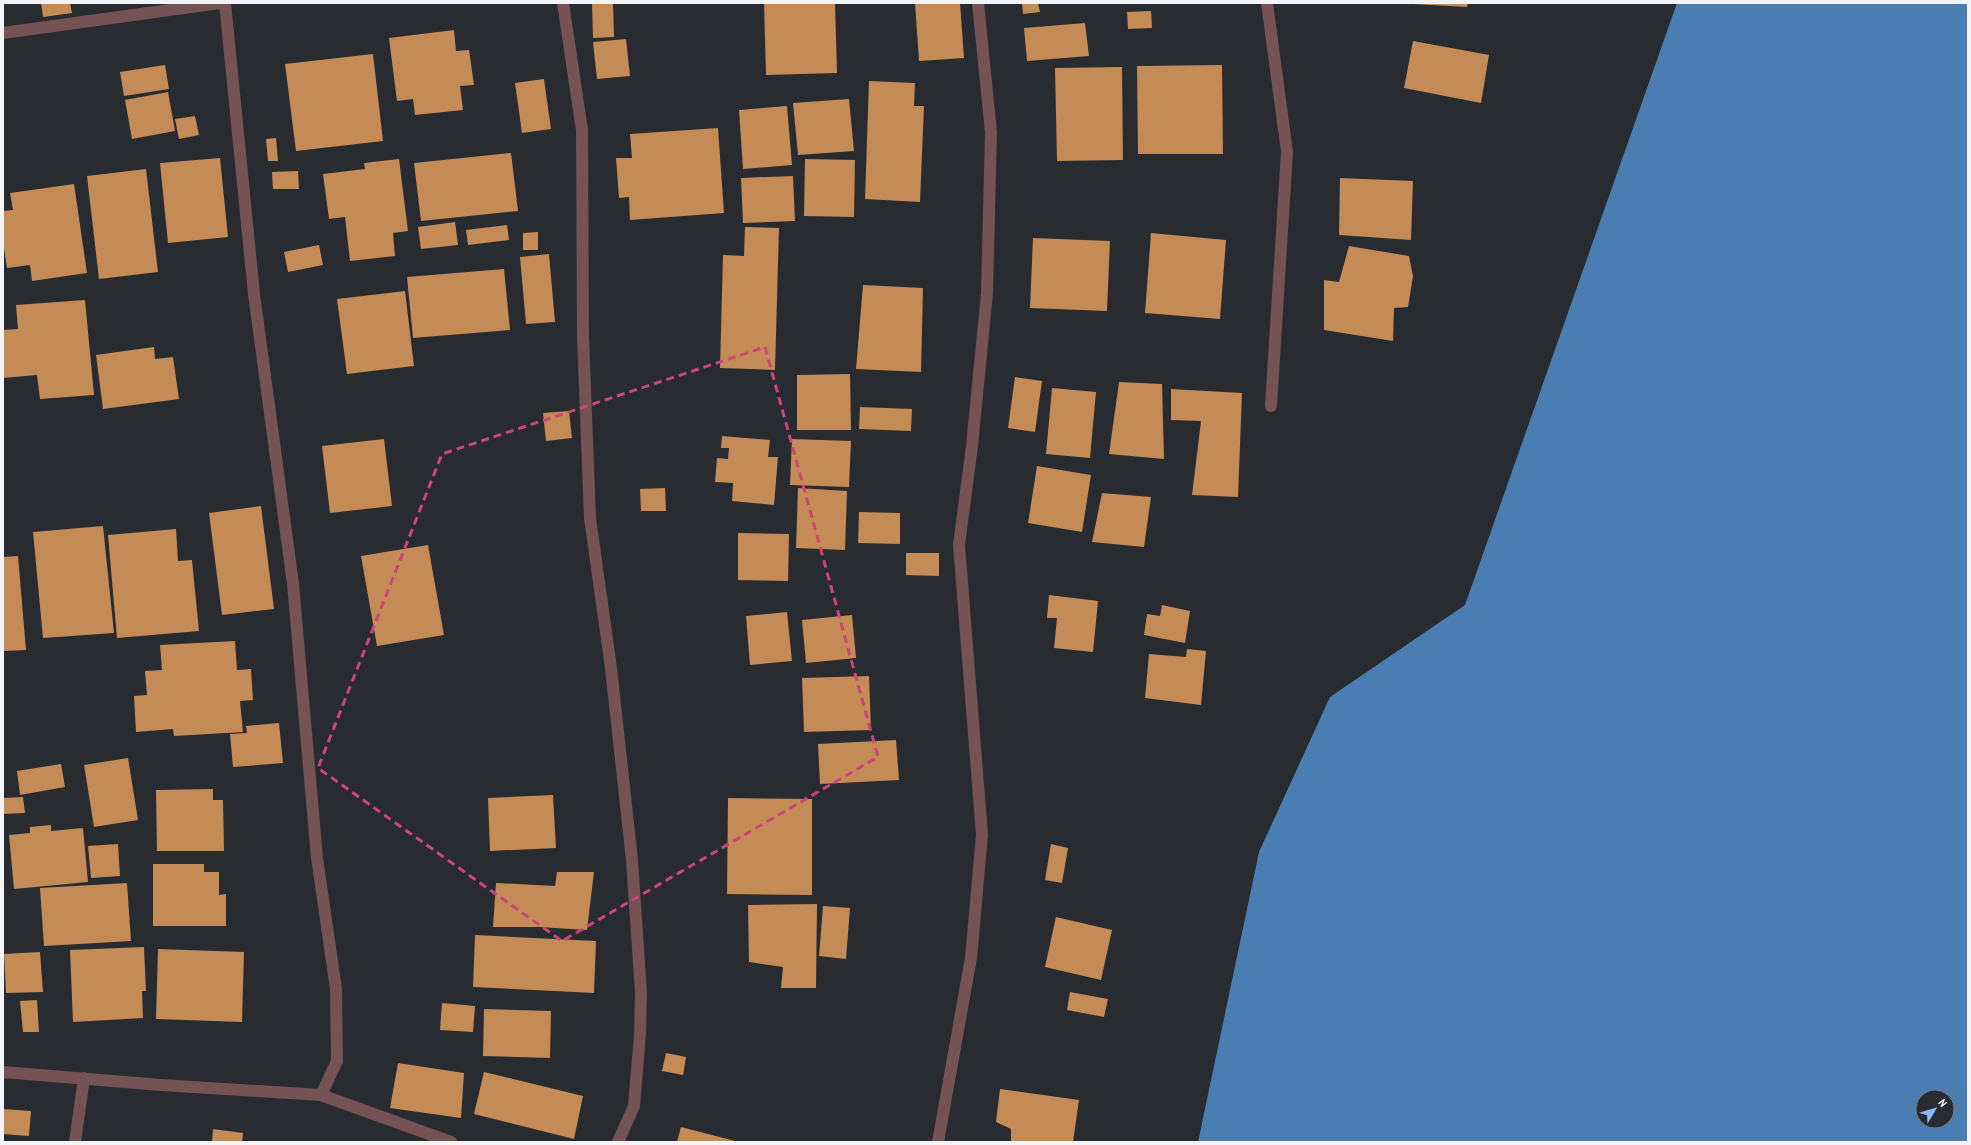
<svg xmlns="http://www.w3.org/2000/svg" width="1971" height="1145" font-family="'Archivo Narrow',sans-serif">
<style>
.water{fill:#4a7db2;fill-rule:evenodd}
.building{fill:#c48b56}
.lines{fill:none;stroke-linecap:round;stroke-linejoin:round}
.minor{stroke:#755354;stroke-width:12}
.marked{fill:none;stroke:#cc447a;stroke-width:3;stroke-dasharray:8 5;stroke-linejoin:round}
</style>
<rect width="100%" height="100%" fill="#282b2f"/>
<path class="water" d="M1677,3H1968V1142H1198L1259,852L1330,697L1465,605ZM1923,1097H1947V1121H1923Z"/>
<g class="building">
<path d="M41,3H70L72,13L43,17Z"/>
<path d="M592,3H613L614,37L593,38Z"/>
<path d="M764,3H835L837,73L766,75Z"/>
<path d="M915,3H960L964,58L919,61Z"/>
<path d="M1022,3H1038L1040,12L1023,14Z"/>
<path d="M1395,3H1468L1467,7Z"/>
<path d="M1151,11L1152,28L1128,29L1127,12Z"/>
<path d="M1085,23L1089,56L1027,61L1024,28Z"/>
<path d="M454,30L456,51L469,50L474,85L460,86L463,110L415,115L413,99L397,101L389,38Z"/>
<path d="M626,39L630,76L597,79L593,42Z"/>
<path d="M1413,41L1489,55L1481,103L1404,88Z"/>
<path d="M373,54L383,141L296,151L285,64Z"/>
<path d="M165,65L169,89L124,96L120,72Z"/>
<path d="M1222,65L1223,154H1138L1137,66Z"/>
<path d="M1122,67L1123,160L1057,161L1055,68Z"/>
<path d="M544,79L551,129L522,133L515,83Z"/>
<path d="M869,81L915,83L914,106H924L920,202L865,199Z"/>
<path d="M168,92L175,131L132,139L125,100Z"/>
<path d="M849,99L854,151L798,155L793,103Z"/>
<path d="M787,106L792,165L743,169L739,110Z"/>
<path d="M195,116L199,135L179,139L175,119Z"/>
<path d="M718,128L724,213L630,220L629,197L619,198L616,158H632L630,134Z"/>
<path d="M276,138L278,161H268L266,139Z"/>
<path d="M511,153L518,211L421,221L414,163Z"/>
<path d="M220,158L228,237L168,243L160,163Z"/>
<path d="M399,159L408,231L393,233L395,256L350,261L345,217L329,219L323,174L365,169L364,163Z"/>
<path d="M805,159L855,160L854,217L804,216Z"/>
<path d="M146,169L158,272L99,279L87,176Z"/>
<path d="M298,171L299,189H273L272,172Z"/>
<path d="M793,176L795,221L743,223L741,178Z"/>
<path d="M1340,178L1413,181L1411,240L1339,235Z"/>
<path d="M74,184L87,273L32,281L30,265L7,268L3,242V211L13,210L10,193Z"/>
<path d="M455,222L458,245L421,249L418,227Z"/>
<path d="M507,225L509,240L468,245L466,230Z"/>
<path d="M745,227L779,228L775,370L720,368L723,255L744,256Z"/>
<path d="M538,232V250H523V233Z"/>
<path d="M1151,233L1226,240L1220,319L1145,313Z"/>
<path d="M1033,238L1110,241L1107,311L1030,308Z"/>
<path d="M319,245L323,265L288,272L284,252Z"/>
<path d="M1349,246L1409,256L1413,276L1408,307L1394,308L1393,341L1324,330V280L1339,282Z"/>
<path d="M549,254L555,322L526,324L520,257Z"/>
<path d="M504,269L510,330L413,338L407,277Z"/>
<path d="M863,285L923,288L921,372L856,369Z"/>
<path d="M405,291L414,366L347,374L337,299Z"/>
<path d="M85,300L94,395L40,399L37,375L3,378V330L18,329L16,305Z"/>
<path d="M154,347L155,359L173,357L179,399L103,409L96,355Z"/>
<path d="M850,374L851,430H797V375Z"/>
<path d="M1015,377L1042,381L1035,432L1008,428Z"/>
<path d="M1119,382L1162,384L1164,459L1109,454Z"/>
<path d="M1052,388L1096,392L1090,458L1046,454Z"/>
<path d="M1171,389L1242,393L1238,497L1192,495L1201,421L1171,420Z"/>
<path d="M860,407L912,409L911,431L859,429Z"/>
<path d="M569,411L572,438L546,441L543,413Z"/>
<path d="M722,436L770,440L768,457H778L774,505L732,501L733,483L715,482L717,458L728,459L729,448H721Z"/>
<path d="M384,439L392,506L330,513L322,446Z"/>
<path d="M792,439L851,441L849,487L790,485Z"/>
<path d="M1037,466L1091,475L1082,532L1028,523Z"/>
<path d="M665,488L666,511H641L640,489Z"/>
<path d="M798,488L847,491L845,550L796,548Z"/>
<path d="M1102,493L1151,497L1144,547L1092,542Z"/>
<path d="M261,506L274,609L222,615L209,513Z"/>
<path d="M859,512L900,513V544L858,543Z"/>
<path d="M103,526L114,633L43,638L33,532Z"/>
<path d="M176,529L178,561L192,560L199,631L117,638L108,535Z"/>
<path d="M738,533L789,534L788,581L738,580Z"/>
<path d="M428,545L444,635L377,646L361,556Z"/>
<path d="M906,553H939V576L906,575Z"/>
<path d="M18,556L26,650L3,651V557Z"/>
<path d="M1049,595L1098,601L1093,652L1054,648L1057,618H1047Z"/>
<path d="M1162,605L1190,611L1185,643L1144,635L1147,614L1160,616Z"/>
<path d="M787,612L792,661L750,665L746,616Z"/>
<path d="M852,615L856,658L806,663L802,620Z"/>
<path d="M235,641L237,670L251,669L253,700L240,701L243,732L174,736L173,729L136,732L134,696L147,695L145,671L162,670L160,645Z"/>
<path d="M1187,649L1206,651L1201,705L1145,698L1149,654L1186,657Z"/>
<path d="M869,676L871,730L804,732L802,678Z"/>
<path d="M279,723L283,763L233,767L230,734L247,733L246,726Z"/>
<path d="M896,740L899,780L820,784L818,744Z"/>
<path d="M128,758L138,820L94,827L84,765Z"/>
<path d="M61,764L65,787L20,795L17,771Z"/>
<path d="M213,789V800H223L224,851H157L156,790Z"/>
<path d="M553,795L556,848L490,851L488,798Z"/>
<path d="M23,797L25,813L3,814V798Z"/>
<path d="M728,798L812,799V895L727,894Z"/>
<path d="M51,825V831L83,828L88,882L14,889L9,835L30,833V827Z"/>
<path d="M118,844L120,876L91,878L88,846Z"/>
<path d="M1051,844L1068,848L1062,883L1045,880Z"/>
<path d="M153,864H204V872H219V895L226,894V926H153Z"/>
<path d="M557,872H594L587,930L539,927H493L496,883L555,886Z"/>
<path d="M127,883L131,941L44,946L40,888Z"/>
<path d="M817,904L816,988H781L783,967L749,962L748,905Z"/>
<path d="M823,906L850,908L846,959L819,956Z"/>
<path d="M1056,917L1112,930L1101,980L1045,967Z"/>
<path d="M475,935L596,941L594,993L473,987Z"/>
<path d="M144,947L146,991H142L143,1018L73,1022L70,950Z"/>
<path d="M158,949L244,952L242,1022L156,1019Z"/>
<path d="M40,952L43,992L6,993L4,954Z"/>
<path d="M1070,992L1108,999L1104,1017L1067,1010Z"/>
<path d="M37,1000L39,1032H23L20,1001Z"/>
<path d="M442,1003L475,1006L473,1032L440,1030Z"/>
<path d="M484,1009L551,1011L550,1058L483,1056Z"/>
<path d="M666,1053L686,1057L683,1075L662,1071Z"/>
<path d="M398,1063L464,1073L461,1118L390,1108Z"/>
<path d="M484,1072L583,1096L574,1139L474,1114Z"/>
<path d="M1000,1089L1079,1100L1073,1142H1011V1129L996,1122Z"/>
<path d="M3,1109L31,1111L29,1136L3,1134Z"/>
<path d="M681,1127L735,1141V1142H677Z"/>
<path d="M213,1129L243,1133L242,1142H212Z"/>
</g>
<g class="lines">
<g class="minor">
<path d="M225,3L254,294L293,584L317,858L336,989L337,1061L321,1095"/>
<path d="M563,3L582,130L583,337L590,518L611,668L632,860L641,993L640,1035L634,1106L618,1142"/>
<path d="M1267,3L1287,152L1271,406"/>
<path d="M3,33L220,3"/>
<path d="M3,1072L161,1085L321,1095L451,1142"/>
<path d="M75,1142L84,1078"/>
<path d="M938,1142L971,958L982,835L959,545L972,446L987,293L991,132L978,3"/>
</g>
</g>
<path class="marked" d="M765,347L878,757L562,941L318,768L442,454Z"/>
<rect width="1971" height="1145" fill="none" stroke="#f2f4f7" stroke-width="8"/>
<g transform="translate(1935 1109) rotate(52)"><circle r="19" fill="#282b2f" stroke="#797b7f"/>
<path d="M0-3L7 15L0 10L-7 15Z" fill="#87bbfb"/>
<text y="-6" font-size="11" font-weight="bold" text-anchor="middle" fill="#f2f4f7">N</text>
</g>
</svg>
